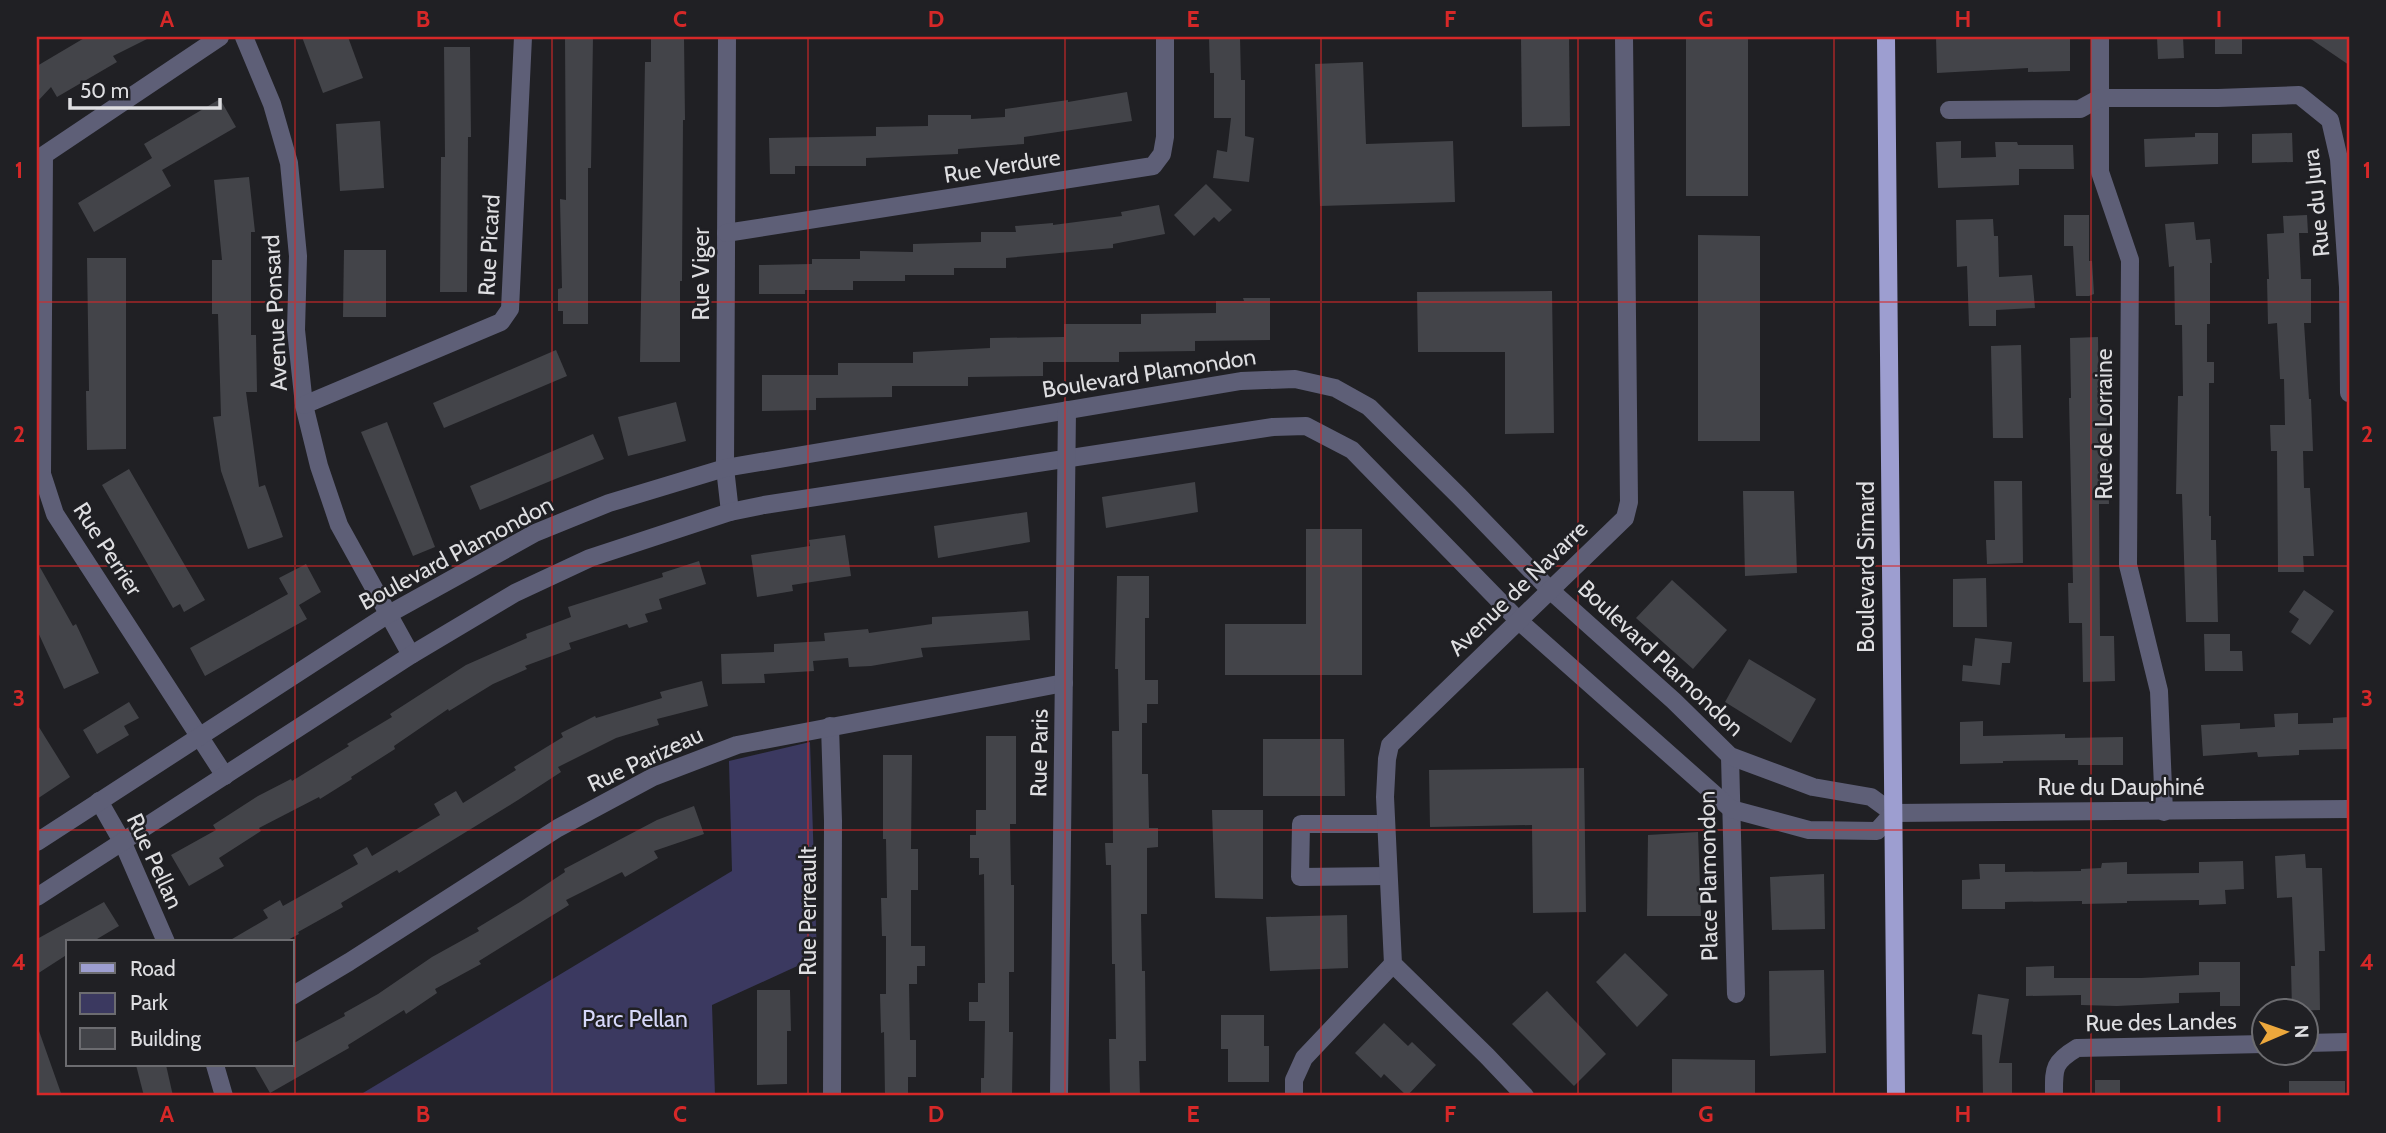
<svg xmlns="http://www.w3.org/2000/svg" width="2386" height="1133" font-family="Cabin,sans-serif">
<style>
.green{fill:#3b3960}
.building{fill:#434449}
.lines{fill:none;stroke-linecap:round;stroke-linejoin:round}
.minor{stroke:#5e5f77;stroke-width:18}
.major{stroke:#9d9ed0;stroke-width:18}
.grid{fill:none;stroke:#d62828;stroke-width:2;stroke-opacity:0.55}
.labels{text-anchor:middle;stroke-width:5;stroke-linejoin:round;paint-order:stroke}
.street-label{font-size:23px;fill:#dedee1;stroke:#202024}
.park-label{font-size:23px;fill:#d7d8fa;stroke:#202024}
.neatline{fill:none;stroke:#d62828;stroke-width:2.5}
.grid-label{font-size:23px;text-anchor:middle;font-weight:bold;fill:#d62828}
</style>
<rect width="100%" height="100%" fill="#202024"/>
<path class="green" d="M810,742L817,957L712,1005L715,1096H358L732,871L729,761Z"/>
<g class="building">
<path d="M86,37H151L113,56L117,62L57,97L51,87L37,102V66Z"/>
<path d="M302,37H348L363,78L323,93Z"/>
<path d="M565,37H593L591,168H588V324H563V311H558V289L562,288L560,199L566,200Z"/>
<path d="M651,37H684L685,120H683L682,281H680V362H640L645,62H651Z"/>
<path d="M1209,37H1240L1241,80H1245V136L1254,138L1249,182L1213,178L1217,150L1227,152L1231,118H1214V73H1210Z"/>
<path d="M1521,37H1569L1570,126L1522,127Z"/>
<rect x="1686" y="37" width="62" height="159"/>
<path d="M1936,37L2070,38V71L2028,72V68L1937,73Z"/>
<path d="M2157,37H2183L2184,58L2158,59Z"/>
<rect x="2215" y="37" width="27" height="17"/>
<path d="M2308,37H2349V65Z"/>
<path d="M444,47H470L471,137H468L467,292H440L441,157H445Z"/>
<path d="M1363,62L1366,144L1453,141L1455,202L1320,206L1315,64Z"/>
<path d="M1127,92L1132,121L1024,137V144L958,149V154L866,158V166H795V174H770L769,138L876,136V127L928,126V115H971V119L1005,117V109L1068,100V102Z"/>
<path d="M220,99L236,127L162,170L171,186L94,232L78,203L152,158L144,144Z"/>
<path d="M380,121L384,188L340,191L336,124Z"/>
<path d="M2195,133H2218V164L2145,167L2144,139L2195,137Z"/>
<path d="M2292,133L2293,162L2252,163V134Z"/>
<path d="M1961,141V158L1996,157L1995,142H2017L2018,145H2073L2074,169H2019V185L1938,188L1936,142Z"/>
<path d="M249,177L255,232H251V335H256L257,392H246L259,487L265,485L283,537L248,549L221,471L213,417L221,416L218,314H212V260H222L214,180Z"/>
<path d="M1206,184L1232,210L1219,222L1214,217L1194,236L1174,215Z"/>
<path d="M1159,205L1165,234L1113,244V248L1006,258V268H954V275H905V281H853V290H805V294H759V265L812,264V259H860V251L913,252V244L981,242V232H1016L1015,226L1053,223V225L1122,216L1121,212Z"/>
<path d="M2064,215H2089V261H2092L2094,294L2089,296H2076L2073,246H2064Z"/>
<path d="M2307,215L2308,233H2299L2301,279H2311V323H2304L2309,399H2311L2313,451H2303L2304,488H2310L2314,556H2303L2304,572H2278L2277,451H2271L2270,425H2285L2284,379H2280L2277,323L2268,324L2267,279H2269L2267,234L2284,233L2283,216Z"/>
<path d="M1993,219L1994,236H1998L1999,277L2032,275L2035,308L1996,310V326H1969L1967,266L1957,267L1956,220Z"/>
<path d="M2194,222L2196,240L2210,239L2212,263H2210V324H2207V362H2214V383H2209V516H2211V540H2216L2218,622H2186L2182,494H2176L2178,396H2183L2182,325H2175L2174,266L2169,267L2165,224Z"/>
<path d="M1698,235L1760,236V441H1698Z"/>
<path d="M344,250H386V317H343Z"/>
<path d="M87,258H126V449L87,450L86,391H89Z"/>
<path d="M1552,291L1554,433L1505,434V352H1418L1417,292Z"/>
<path d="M1243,298H1270V340L1195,341V351L1119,352V362H1043V376L968,377V386H892V397L816,398V410L762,411V375H838V363H913V352L990,348V338L1064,337V324H1141V314L1216,313V301H1244Z"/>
<path d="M2098,337L2099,398L2106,397L2109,504H2099L2100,636H2114L2115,681L2083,682L2082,623H2069L2068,583H2073L2069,398H2071L2070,338Z"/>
<path d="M2021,345L2023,438H1993L1991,346Z"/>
<path d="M556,350L567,376L444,428L433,403Z"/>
<path d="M676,402L686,441L628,456L618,417Z"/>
<path d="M387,422L435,547L413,556L361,432Z"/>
<path d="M593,434L604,459L480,510L470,486Z"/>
<path d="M129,469L205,600L184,612L180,604L173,608L102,485Z"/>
<path d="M1994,481H2022L2023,563L1987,564L1986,540H1995Z"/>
<path d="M1195,482L1198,512L1106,528L1102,497Z"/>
<path d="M1743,491H1794L1797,573L1745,576Z"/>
<path d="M1027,512L1030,542L938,558L934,526Z"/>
<path d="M1306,529H1362V675H1225V624H1306Z"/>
<path d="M845,535L851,576L792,585L793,591L757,597L751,555L810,546L809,540Z"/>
<path d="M699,561L706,584L659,599L662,609L645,614L648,622L629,628L627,624L569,643L571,649L525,666L527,669L493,684L449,711L448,709L394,746L395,749L351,777L352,779L320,799L319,797L259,828L261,831L219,858L224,866L189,886L171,855L216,830L213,825L258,796L291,779L292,781L349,746L347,744L392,717L390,714L466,665L527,638L526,634L571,617L568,607L663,577L662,573Z"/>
<path d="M37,562L73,626L76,624L99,673L64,689L37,630Z"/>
<path d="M306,564L321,592L299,605L307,619L205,676L190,648L288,594L279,578Z"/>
<path d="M1117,576H1149V618H1145V680H1158V704H1147V723H1142V774H1148L1149,828H1158V847L1147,848V914H1141L1142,971H1145L1146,1061H1139L1140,1096H1110L1109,1039H1116L1115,964H1112L1111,865H1106L1105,843H1113L1112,731H1119L1118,669H1115Z"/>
<path d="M1986,578L1987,627H1953V579Z"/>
<path d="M1672,580L1727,630L1693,669L1636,618Z"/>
<path d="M2304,590L2334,611L2310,645L2291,632L2299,619L2289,612Z"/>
<path d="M1028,611L1030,640L921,648L923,657L871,666L849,667L848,658L813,661L814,671L764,674L765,683L722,684L721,654L774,652V644L825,641L824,633L868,629L869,633L932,624V617Z"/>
<path d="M2204,634H2230V651H2242L2243,671H2205Z"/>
<path d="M1975,638L2012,642L2010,663H2002L2000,685L1962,681L1963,665L1972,666Z"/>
<path d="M1749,659L1816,699L1791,743L1725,702Z"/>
<path d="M702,681L708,706L657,719L659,725L616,738L558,767L561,772L518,800L399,873L397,870L341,903L343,907L298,932L299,934L284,942H227L268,918L263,910L280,900L283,906L358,864L353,855L367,847L372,856L440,815L434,804L456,791L463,803L516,770L514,767L563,737L561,733L595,716L596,718L662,698L660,692Z"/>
<path d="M129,702L139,718L124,726L129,735L97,754L83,730Z"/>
<path d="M2298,713V724L2333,723V718L2349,717V749L2299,750V755L2258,757L2257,752L2203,756L2201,725L2240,723V729L2275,727L2274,714Z"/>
<path d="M1983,721V736L2065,734V738L2123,737V765H2078V760L2003,761V763L1960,764V722Z"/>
<path d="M37,724L70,777L37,799Z"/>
<path d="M986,736H1016V824H1010L1011,885H1014V972H1009V1032H1013L1012,1096H981V1078H984L985,1021H969V1002H978V983H985L984,874L979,875V858H970V835H976V810H986Z"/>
<path d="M1263,739H1344L1345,796H1263Z"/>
<path d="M883,755H912L911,849H918V890H911V946H925V966H917V984H909L910,1040H916V1077H908V1096H885L884,1032L881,1033L880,994H886V936H882L881,898H887L886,839H883Z"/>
<path d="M1584,768L1586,912L1533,913L1532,825L1430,827L1429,770Z"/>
<path d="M694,806L704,834L654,851L658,858L625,877L622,872L566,900L569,905L479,961L481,964L435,989L437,993L406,1014L404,1010L348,1045L349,1048L270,1093L254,1065H292V1044L345,1016L344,1013L378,994L432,957L479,931L477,928L520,902L565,872L564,869L657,820Z"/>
<path d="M1212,810H1263V899L1215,898Z"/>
<path d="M1698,832L1701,916H1647L1648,835Z"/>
<path d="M2305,854L2306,868H2322L2325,951H2319L2320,1010L2292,1011L2291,966H2295L2292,897L2277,898L2275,856Z"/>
<path d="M2243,861L2244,889L2225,890L2226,904L2199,905V900L2127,901V903L2082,904V901L2005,902V909H1962V880L1980,879L1979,864H2005V872L2081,871V869L2101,868L2102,863L2127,862V874L2199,873V862Z"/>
<path d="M1824,874L1825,929L1772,930L1770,877Z"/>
<path d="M104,902L119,926L92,942H68V954L37,974V939Z"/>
<path d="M1347,915L1348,968L1270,971L1266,917Z"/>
<path d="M1625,953L1668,995L1637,1027L1596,982Z"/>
<path d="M2199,962H2240V1006H2220V992L2179,993V1003L2117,1006L2081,1005V995L2026,996V967L2054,966V978H2141L2199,975Z"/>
<path d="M1824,970L1826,1053L1770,1056L1769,971Z"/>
<path d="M757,990H790L791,1031H787V1084L757,1085Z"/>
<path d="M1547,991L1606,1054L1574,1086L1512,1024Z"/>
<path d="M1978,994L2009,999L1999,1063H2012V1096H1983L1982,1035L1972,1034Z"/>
<path d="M1221,1015H1264V1046H1269V1082H1228V1049H1221Z"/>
<path d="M1384,1023L1408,1046L1412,1042L1436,1065L1407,1096L1384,1074L1381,1078L1355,1053Z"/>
<path d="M37,1031H39L62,1096H37Z"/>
<path d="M1672,1059L1755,1060V1096H1672Z"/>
<path d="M136,1065H166L173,1096H144Z"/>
<rect x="2095" y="1080" width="25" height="16"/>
<rect x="2289" y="1081" width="56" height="15"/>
</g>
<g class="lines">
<g class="minor">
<path d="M220,37L44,155L42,474L55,514L225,776"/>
<path d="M244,37L272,104L289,163L298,256L296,330L304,405L319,466L339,525L411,655"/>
<path d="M727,37L725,468L730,512"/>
<path d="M2100,37V172L2130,260L2128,565L2159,691L2164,812"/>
<path d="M1949,110L2080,109L2100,98H2218L2299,95L2330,120L2339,159L2348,287L2349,393"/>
<path d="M726,233L1153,166L1162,154L1165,137V37"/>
<path d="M304,405L501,322L510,309L523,37"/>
<path d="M830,726L833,821L832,1096"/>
<path d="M1730,756L1736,994"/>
<path d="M99,801L123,843L166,942"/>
<path d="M1893,813L2349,809"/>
<path d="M1386,824H1301L1300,877L1388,876"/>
<path d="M37,842L387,615L535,533L609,503L725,468L1241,381L1295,379L1335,388L1369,407L1459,496L1550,590L1674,701L1730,756L1813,787L1871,797L1893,813"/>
<path d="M37,897L411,655L515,593L590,558L730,512L764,505L1273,427L1306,426L1352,450L1519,621L1731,809L1809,830L1877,831L1893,813"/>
<path d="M292,996L349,962L558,828L653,777L737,745L1064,683"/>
<path d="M2306,1043L2349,1042"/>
<path d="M215,1065L224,1096"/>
<path d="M1059,1096L1067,410"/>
<path d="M1294,1096V1080L1304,1058L1393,964"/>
<path d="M1525,1096L1487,1056L1393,964L1385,797L1387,759L1390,745L1625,518L1629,502L1624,37"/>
<path d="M2054,1096C2054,1069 2052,1063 2077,1048L2264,1044"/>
</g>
<path class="major" d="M1886,37L1896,1096"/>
</g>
<path class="grid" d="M295,37V1096M552,37V1096M808,37V1096M1065,37V1096M1321,37V1096M1578,37V1096M1834,37V1096M2091,37V1096M37,302H2349M37,566H2349M37,830H2349"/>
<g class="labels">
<g class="street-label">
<text transform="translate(1002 166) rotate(-9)" y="8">Rue Verdure</text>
<text transform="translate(2316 203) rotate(-96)" y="8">Rue du Jura</text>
<text transform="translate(489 245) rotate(-87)" y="8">Rue Picard</text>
<text transform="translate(701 274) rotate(-90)" y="8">Rue Viger</text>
<text transform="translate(275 313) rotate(-93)" y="8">Avenue Ponsard</text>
<text transform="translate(1149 373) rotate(-9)" y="8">Boulevard Plamondon</text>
<text transform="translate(2104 424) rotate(-90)" y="8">Rue de Lorraine</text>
<text transform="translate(108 549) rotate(57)" y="8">Rue Perrier</text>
<text transform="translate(456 553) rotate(-28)" y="8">Boulevard Plamondon</text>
<text transform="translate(1866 567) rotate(-90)" y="8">Boulevard Simard</text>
<text transform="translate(1518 588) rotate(-44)" y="8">Avenue de Navarre</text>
<text transform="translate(1661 658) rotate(43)" y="8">Boulevard Plamondon</text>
<text transform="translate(1039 753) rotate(-89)" y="8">Rue Paris</text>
<text transform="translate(645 759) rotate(-25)" y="8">Rue Parizeau</text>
<text x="2121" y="795">Rue du Dauphiné</text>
<text transform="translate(155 861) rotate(65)" y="8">Rue Pellan</text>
<text transform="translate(1708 876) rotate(-91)" y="8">Place Plamondon</text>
<text transform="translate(808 911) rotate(-90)" y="8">Rue Perreault</text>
<text transform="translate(2161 1022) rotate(-1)" y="8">Rue des Landes</text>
</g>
<g class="park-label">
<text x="635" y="1027">Parc Pellan</text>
</g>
</g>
<rect width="2386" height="1133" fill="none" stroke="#202024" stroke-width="77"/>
<rect x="66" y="940" width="228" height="126" fill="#202024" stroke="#6c6c70" stroke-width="2"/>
<rect x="80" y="963" width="35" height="10" fill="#9d9ed0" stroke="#6c6c70" stroke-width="2"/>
<text x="130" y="976" font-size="21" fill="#dedee1">Road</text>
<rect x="80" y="993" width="35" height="21" fill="#3b3960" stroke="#6c6c70" stroke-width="2"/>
<text x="130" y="1010" font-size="21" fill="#dedee1">Park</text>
<rect x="80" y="1028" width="35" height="21" fill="#434449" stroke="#6c6c70" stroke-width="2"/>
<text x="130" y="1046" font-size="21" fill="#dedee1">Building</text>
<g transform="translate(2285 1032) rotate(88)"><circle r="33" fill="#202024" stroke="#6c6c70" stroke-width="2"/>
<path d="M0-5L12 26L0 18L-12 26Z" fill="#eda83c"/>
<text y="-10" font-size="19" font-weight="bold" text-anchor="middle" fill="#dedee1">N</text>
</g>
<path d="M70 98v10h150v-10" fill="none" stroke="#dedee1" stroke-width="3.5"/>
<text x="80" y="98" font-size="21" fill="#dedee1" stroke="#202024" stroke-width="5" paint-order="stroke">50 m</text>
<rect x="38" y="38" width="2310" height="1056" class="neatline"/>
<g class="grid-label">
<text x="167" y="27">A</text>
<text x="423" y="27">B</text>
<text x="680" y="27">C</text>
<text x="936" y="27">D</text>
<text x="1193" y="27">E</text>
<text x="1450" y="27">F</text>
<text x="1706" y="27">G</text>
<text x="1963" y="27">H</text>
<text x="2219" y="27">I</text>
<text x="19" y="178">1</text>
<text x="2367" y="178">1</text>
<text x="19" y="442">2</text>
<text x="2367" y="442">2</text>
<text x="19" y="706">3</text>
<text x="2367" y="706">3</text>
<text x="19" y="970">4</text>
<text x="2367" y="970">4</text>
<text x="167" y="1122">A</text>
<text x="423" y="1122">B</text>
<text x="680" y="1122">C</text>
<text x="936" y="1122">D</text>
<text x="1193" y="1122">E</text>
<text x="1450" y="1122">F</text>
<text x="1706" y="1122">G</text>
<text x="1963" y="1122">H</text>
<text x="2219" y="1122">I</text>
</g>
</svg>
